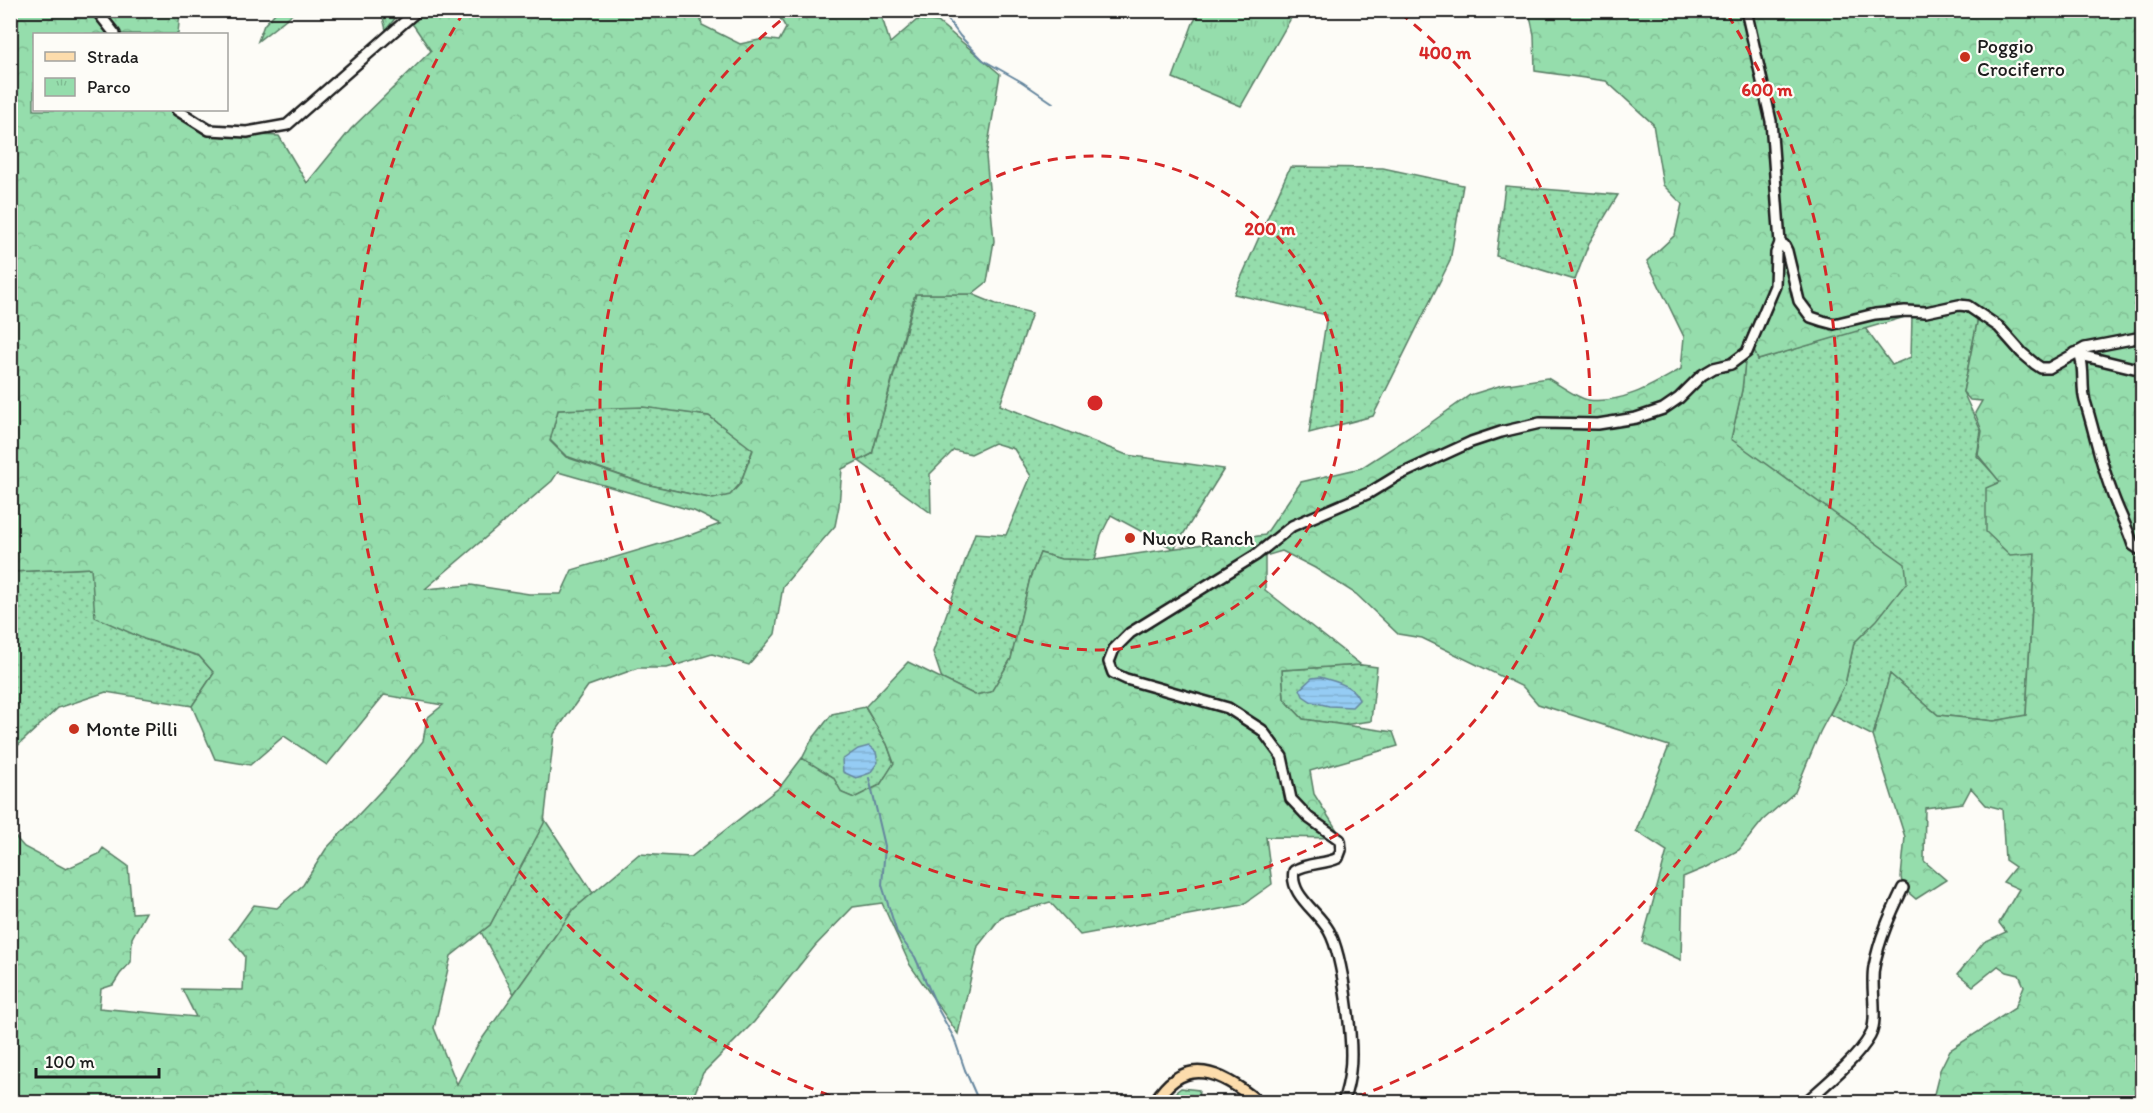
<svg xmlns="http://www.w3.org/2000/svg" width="2153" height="1113" font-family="Itim,sans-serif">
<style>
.grass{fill:url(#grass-dots);stroke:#587c64;stroke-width:1.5}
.forest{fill:url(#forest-crowns);stroke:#587c64;stroke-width:1.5;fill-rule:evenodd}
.park{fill:url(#park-tufts);stroke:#587c64;stroke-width:1.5}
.water{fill:url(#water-rules);stroke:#65869e;stroke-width:1.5}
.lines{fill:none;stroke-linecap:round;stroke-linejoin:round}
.stream{stroke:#65869e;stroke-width:2}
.minor-casing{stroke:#1c1c1c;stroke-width:14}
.major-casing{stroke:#1c1c1c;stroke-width:15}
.minor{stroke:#fdfcf7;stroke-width:9}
.major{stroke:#fcdcac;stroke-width:10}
.ring{fill:none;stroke:#d62828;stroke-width:3;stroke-dasharray:10 8}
.poi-dot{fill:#c8321e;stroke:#fdfcf7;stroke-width:2}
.labels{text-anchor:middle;stroke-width:4.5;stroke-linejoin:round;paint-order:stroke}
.poi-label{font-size:20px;fill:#1c1c1c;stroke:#fdfcf7;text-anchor:start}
.centre{fill:#d62828;stroke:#fdfcf7;stroke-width:3}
.ring-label{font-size:18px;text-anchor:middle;font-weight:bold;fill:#d62828;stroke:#fdfcf7;stroke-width:4.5;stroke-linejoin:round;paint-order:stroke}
</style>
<defs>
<pattern id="grass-dots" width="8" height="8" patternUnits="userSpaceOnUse" patternTransform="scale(1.5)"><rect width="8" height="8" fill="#95ddac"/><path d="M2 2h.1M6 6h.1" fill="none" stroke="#80bd93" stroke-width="1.8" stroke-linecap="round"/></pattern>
<pattern id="forest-crowns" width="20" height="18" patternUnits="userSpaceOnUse" patternTransform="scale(1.5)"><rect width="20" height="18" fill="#95ddac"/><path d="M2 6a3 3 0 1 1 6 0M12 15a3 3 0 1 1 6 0" fill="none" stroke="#80bd93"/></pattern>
<pattern id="park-tufts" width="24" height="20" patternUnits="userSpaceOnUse" patternTransform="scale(1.5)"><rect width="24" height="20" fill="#95ddac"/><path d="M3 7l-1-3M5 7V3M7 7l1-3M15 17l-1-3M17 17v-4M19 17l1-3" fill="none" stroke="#80bd93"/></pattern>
<pattern id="water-rules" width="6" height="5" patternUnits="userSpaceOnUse" patternTransform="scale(1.5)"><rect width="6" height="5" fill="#95ccf4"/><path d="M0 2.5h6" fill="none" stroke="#80afd1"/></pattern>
</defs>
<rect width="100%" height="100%" fill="#fdfcf7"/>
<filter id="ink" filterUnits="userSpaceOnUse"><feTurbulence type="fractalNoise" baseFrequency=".0167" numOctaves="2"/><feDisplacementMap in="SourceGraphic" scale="12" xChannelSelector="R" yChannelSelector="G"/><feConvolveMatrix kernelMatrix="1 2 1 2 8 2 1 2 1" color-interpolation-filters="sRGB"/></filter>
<g filter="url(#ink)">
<g class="grass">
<path d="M1290,167L1383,168L1463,185L1450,261L1373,416L1309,433L1327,315L1234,294Z"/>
<path d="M1505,186L1618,195L1589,243L1575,280L1496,256Z"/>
<path d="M916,294H972L996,304L1032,313L1000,405L1127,455L1224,469L1174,549L1111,515L1101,535L1095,560L1061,559L1040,553L1030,578L1011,659L991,693L975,695L942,679L933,652L975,533L1006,535L1031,476L1014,449L994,443L971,454L954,450L930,474L931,513L859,461L872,454Z"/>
<path d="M1963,311L1978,318L1963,392L1981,431L1977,456L2001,482L2035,553L2026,716L1994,721L1938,715L1890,674L1873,736L1830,714L1845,684L1854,643L1731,439L1742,390L1748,331L1758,360L1865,328L1892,365L1911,357L1912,315Z"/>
<path d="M643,406L709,416L753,449L740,484L730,496L714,499L645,484L566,456L550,440L558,410Z"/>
<path d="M91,568L144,639L199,656L214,673L192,706L106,692L58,708L11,752V572Z"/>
<path d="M1362,665L1377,667L1371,721L1343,725L1303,719L1284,699L1282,670Z"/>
<path d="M865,707L887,744L894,764L880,785L854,798L842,793L833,777L802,759L811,741L832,714Z"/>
<path d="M545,820L593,893L574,909L514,994L481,932L490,925Z"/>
<path d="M1181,1088L1199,1090L1198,1102H1163Z"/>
</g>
<g class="forest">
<path d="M11,11H180L178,34H34V110H179L206,127L234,134L279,136L307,183L351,129L431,51L414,26L400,12L386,30L382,13L385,11H699L702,25L740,44L764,39L779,41L786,28L776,11H880L890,43L917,20L938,22L1000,74L986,156L994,241L987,282L972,294H915L872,454L842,469L839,506L835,526L783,586L775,634L749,665L712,654L667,668H638L588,686L554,734L544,823L490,925L451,956L434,1028L457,1084L477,1046L574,909L639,854L691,857L780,787L802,758L833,777L842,793L854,798L880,785L894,763L887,744L865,707L908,662L975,695L991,692L1011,659L1030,578L1040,553L1061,559L1095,560L1265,535L1301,482L1361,468L1422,429L1470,395L1502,385L1547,378C1557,383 1578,399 1588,400C1622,404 1653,385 1681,369L1684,337L1647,261L1675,235L1682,204L1663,185L1653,124L1606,81L1535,71L1534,35L1529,11H2142V1102H1932L1940,1070L1950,1050L2015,1008L2024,986L2019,975L2007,972L1998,966L1973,986L1958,974L1984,942L2006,932L1999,923L2019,889L2003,882L2015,867L2005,860L2002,809L1986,805L1971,788L1963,803L1925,808L1924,861L1946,880L1916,899L1903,888L1901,877L1905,837L1873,736L1890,674L1938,715L1994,721L2026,715L2035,553L2010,555L1986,532V488L2000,482L1978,455L1982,431L1975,413L1982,401L1970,400L1963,392L1978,318L1963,311L1912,315L1758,360L1748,333L1742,390L1731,439L1905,564L1907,582L1877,620L1854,643L1845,684L1820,732L1795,792L1763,820L1739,850L1707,867L1683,877L1681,960L1642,942L1667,851L1636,831L1669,746L1538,704L1523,687L1422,638L1398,634L1356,594L1315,568L1282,551L1265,556V590L1361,665L1282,670L1284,699L1303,719L1393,732L1398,746L1310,771L1314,794L1342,838L1266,837L1272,884L1242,905L1080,935L1050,902L1001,917L978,946L958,1034L910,965L882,903L853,907L815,946L754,1022L703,1073L691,1102H11V832L24,847L66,869L99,854L103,848L128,866L132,913L146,912L132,938L131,962L120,974L113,985L101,989L99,1008L196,1017L182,989L243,990L245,956L230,938L254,905L277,908L303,885L326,849L394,777L423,741L427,718L443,705L384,695L327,765L284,736L250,765L215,759L192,706L214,673L199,656L144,639L95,617L91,568L11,572ZM643,407L709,416L753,450L740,484L730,495L713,499L645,484L566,457L550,441L558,410ZM558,472L694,511L720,524L693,534L572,570L561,594H529L471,585L425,589L552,481Z"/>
<path d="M277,11H296L258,41L264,25Z"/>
</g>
<path class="park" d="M1200,11H1295L1241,106L1173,78L1193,23Z"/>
<g class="water">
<path d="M1320,677C1335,682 1353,684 1359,700L1352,707L1329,706L1312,702L1303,696L1300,689L1312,678Z"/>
<path d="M869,746L876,752L878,762L870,773L856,778L843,772L842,760L858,749Z"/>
</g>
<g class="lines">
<g class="stream">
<path d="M941,10L960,36L983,60L1022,82L1053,103"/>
<path d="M869,778L885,846L882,885L897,933L915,957L939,1011L954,1038L965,1070L979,1102"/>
</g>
<defs>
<g id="minor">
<path d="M96,10L115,34"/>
<path d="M177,110L209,130L247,132L287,125L418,10"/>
<path d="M1780,243L1784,245L1787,251L1799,301L1811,317L1823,321L1834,324L1875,314L1905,311L1926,312L1959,305L1968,306L1999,327L2022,353L2035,364L2041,368H2049L2085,348L2142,337"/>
<path d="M2075,353L2080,355C2085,372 2081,386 2085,401C2094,430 2100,461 2111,490C2117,509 2127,526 2133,545L2142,551"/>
<path d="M2080,355L2142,370"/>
<path d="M1343,1102C1346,1093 1349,1082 1350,1071C1354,1043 1343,956 1329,931C1318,911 1289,895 1294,871C1308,862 1323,865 1338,858L1341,850L1340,840L1309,818L1291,799L1282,757L1262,730L1228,708L1126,679L1113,673L1109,662L1114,649L1130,633L1256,555L1292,526L1369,493L1397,476L1471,442L1501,432L1540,423L1598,424L1636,418L1663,409L1679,398L1702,375L1714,368L1731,364L1747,352L1775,286L1776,253L1780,243L1771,121L1746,10"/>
<path d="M1806,1102C1825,1085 1858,1058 1870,1036C1879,1020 1870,985 1874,967C1879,939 1891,913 1903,888"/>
</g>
<path id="major" d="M1155,1102C1185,1053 1222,1072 1258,1102"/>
</defs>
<use href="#minor" class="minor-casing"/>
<use href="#major" class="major-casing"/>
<use href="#minor" class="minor"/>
<use href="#major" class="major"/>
</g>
</g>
<g class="ring">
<circle cx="1095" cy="403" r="247"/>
<path d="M1400 13A495 495 0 1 1 790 13"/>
<path d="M847 1102A742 742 0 0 1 462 15M1728 15A742 742 0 0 1 1343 1102"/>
</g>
<g class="poi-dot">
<circle cx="1965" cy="57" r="6"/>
<circle cx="1130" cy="538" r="6"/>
<circle cx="74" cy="729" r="6"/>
</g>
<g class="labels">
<g class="poi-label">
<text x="1977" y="53">Poggio<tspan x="1977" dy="23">Crociferro</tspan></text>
<text x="1142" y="545">Nuovo Ranch</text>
<text x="86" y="736">Monte Pilli</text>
</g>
</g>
<circle cx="1095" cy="403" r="9" class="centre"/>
<g class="ring-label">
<text x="1445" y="59">400 m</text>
<text x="1767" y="96">600 m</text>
<text x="1270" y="235">200 m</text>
</g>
<rect width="2153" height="1113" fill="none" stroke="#fdfcf7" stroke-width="36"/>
<rect x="18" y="18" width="2117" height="1077" fill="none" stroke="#1c1c1c" stroke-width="2" filter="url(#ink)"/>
<rect x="33" y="33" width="195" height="78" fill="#fdfcf7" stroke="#a3a29f" stroke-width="1.5"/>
<rect x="45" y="52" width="30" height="9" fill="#fcdcac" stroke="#a3a29f" stroke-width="1.5"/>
<text x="87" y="63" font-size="18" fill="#1c1c1c">Strada</text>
<rect x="45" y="78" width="30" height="18" fill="url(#park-tufts)" stroke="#a3a29f" stroke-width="1.5"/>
<text x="87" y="93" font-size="18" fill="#1c1c1c">Parco</text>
<path d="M36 1068v9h123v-9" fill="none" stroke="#1c1c1c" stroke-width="3"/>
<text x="45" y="1068" font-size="18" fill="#1c1c1c" stroke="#fdfcf7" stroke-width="4.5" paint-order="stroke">100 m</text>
</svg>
